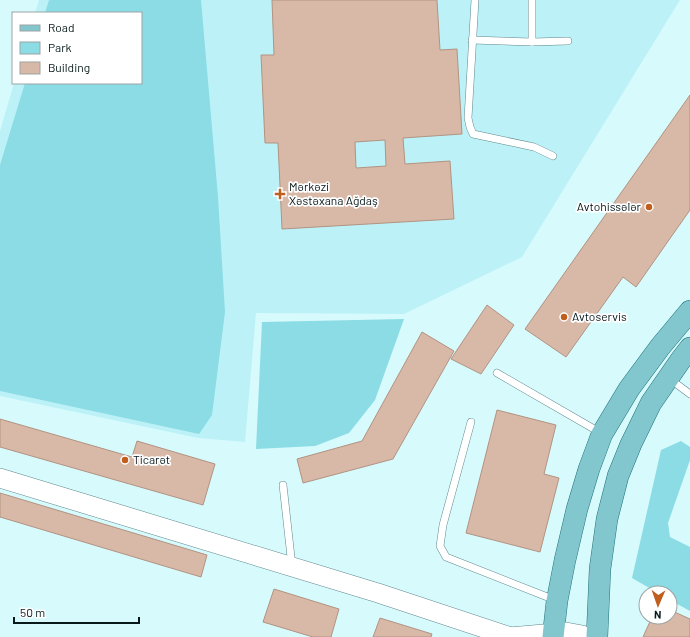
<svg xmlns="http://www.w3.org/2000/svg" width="690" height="637" font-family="Barlow,sans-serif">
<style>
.built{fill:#bcf2f7}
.green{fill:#8bdce4}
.building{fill:#d8b8a6;stroke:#b29382;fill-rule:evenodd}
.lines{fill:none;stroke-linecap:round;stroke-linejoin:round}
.lane-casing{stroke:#60888c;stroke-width:8}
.secondary-casing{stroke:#60888c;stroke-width:20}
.primary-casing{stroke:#21727a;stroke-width:22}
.lane{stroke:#fff;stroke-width:7}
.secondary{stroke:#fff;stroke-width:19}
.primary{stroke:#82c7ce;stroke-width:21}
.poi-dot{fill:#c05f1d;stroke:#fff;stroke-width:1.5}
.labels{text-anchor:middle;stroke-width:3.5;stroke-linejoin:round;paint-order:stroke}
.poi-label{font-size:12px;fill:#08191a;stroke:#fff;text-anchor:start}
</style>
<rect width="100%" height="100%" fill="#d7fafd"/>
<path class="built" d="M39,0H680L522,257L404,314L256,313L245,442L198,438L0,396V131L14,83H141V13H35Z"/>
<g class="green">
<path d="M49,0H201L218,197L225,312L212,415L199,434L0,391V165L25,83H141V13H45Z"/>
<path d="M404,319L375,400L349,433L315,446L256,449L262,322Z"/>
<path d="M681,441L690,447V460L668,523L670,537L690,547V611L670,600V593H658L632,578L661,450Z"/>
</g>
<g class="building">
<path d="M272,0H437L440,50L457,49L462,134L403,138L405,164L450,161L454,219L282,229L278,143H265L261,55H274ZM385,140L386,166L356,168L355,142Z"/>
<path d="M690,95V210L636,287L623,277L566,357L525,329Z"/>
<path d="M487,305L514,325L481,374L451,359Z"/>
<path d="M422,332L454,351L393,459L303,483L297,459L362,441Z"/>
<path d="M497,410L556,425L544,474L559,478L540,552L466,533Z"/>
<path d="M0,419L132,457L137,441L215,464L203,505L0,447Z"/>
<path d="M0,493L207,555L201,577L0,517Z"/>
<path d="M274,589L339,609L331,637H313L263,622Z"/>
<path d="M670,610L690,619V637H643L652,617H670Z"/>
<path d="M380,618L432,634L431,637H373Z"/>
</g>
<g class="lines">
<defs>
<g id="lane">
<path d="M475,0L468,118L470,127L473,134L534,147L553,156"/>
<path d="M472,40L532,42L568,41"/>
<path d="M532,42V0"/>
<path d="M497,373L601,433"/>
<path d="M670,379L690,394"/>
<path d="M471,422L443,525L440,546L446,557L555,600"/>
<path d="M283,485L292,566"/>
</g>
<g id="secondary">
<path d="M0,478L378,593L511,637"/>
<path d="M510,637L566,632L582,635L587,637"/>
</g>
<g id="primary">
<path d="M553,637L557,601L565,560L577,509L589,469L602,434L629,389L660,347L690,311"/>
<path d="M597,637L600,569L607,519L618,476L631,444L651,403L680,361L690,348"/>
</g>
</defs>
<use href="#lane" class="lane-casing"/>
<use href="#secondary" class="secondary-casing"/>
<use href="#primary" class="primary-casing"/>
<use href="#lane" class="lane"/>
<use href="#secondary" class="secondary"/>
<use href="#primary" class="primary"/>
</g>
<g class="poi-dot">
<path d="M278 188h4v4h4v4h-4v4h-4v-4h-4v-4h4z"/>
<circle cx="649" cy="207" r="4"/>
<circle cx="564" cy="317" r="4"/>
<circle cx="125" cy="460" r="4"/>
</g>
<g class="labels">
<g class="poi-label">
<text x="289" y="191">Mərkəzi<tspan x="289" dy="14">Xəstəxana Ağdaş</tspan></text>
<text x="641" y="211" text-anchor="end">Avtohissələr</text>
<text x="572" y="321">Avtoservis</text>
<text x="133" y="464">Ticarət</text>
</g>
</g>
<rect x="12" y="12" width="130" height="72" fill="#ffffff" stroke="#9ca3a3"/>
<rect x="20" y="25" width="20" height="6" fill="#82c7ce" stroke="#9ca3a3"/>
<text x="48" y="32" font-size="12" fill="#08191a">Road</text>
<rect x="20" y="42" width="20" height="12" fill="#8bdce4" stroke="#9ca3a3"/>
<text x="48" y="52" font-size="12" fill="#08191a">Park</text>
<rect x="20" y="62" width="20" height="12" fill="#d8b8a6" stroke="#9ca3a3"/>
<text x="48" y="72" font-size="12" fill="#08191a">Building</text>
<g transform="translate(658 605) rotate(182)"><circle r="19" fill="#ffffff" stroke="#9ca3a3"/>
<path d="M0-3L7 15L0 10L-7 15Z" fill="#c05f1d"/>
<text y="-6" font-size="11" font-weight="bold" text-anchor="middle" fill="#08191a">N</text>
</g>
<path d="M14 617v6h125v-6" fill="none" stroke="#08191a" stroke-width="2"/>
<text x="20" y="617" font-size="12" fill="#08191a" stroke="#ffffff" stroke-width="3" paint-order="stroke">50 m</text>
</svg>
